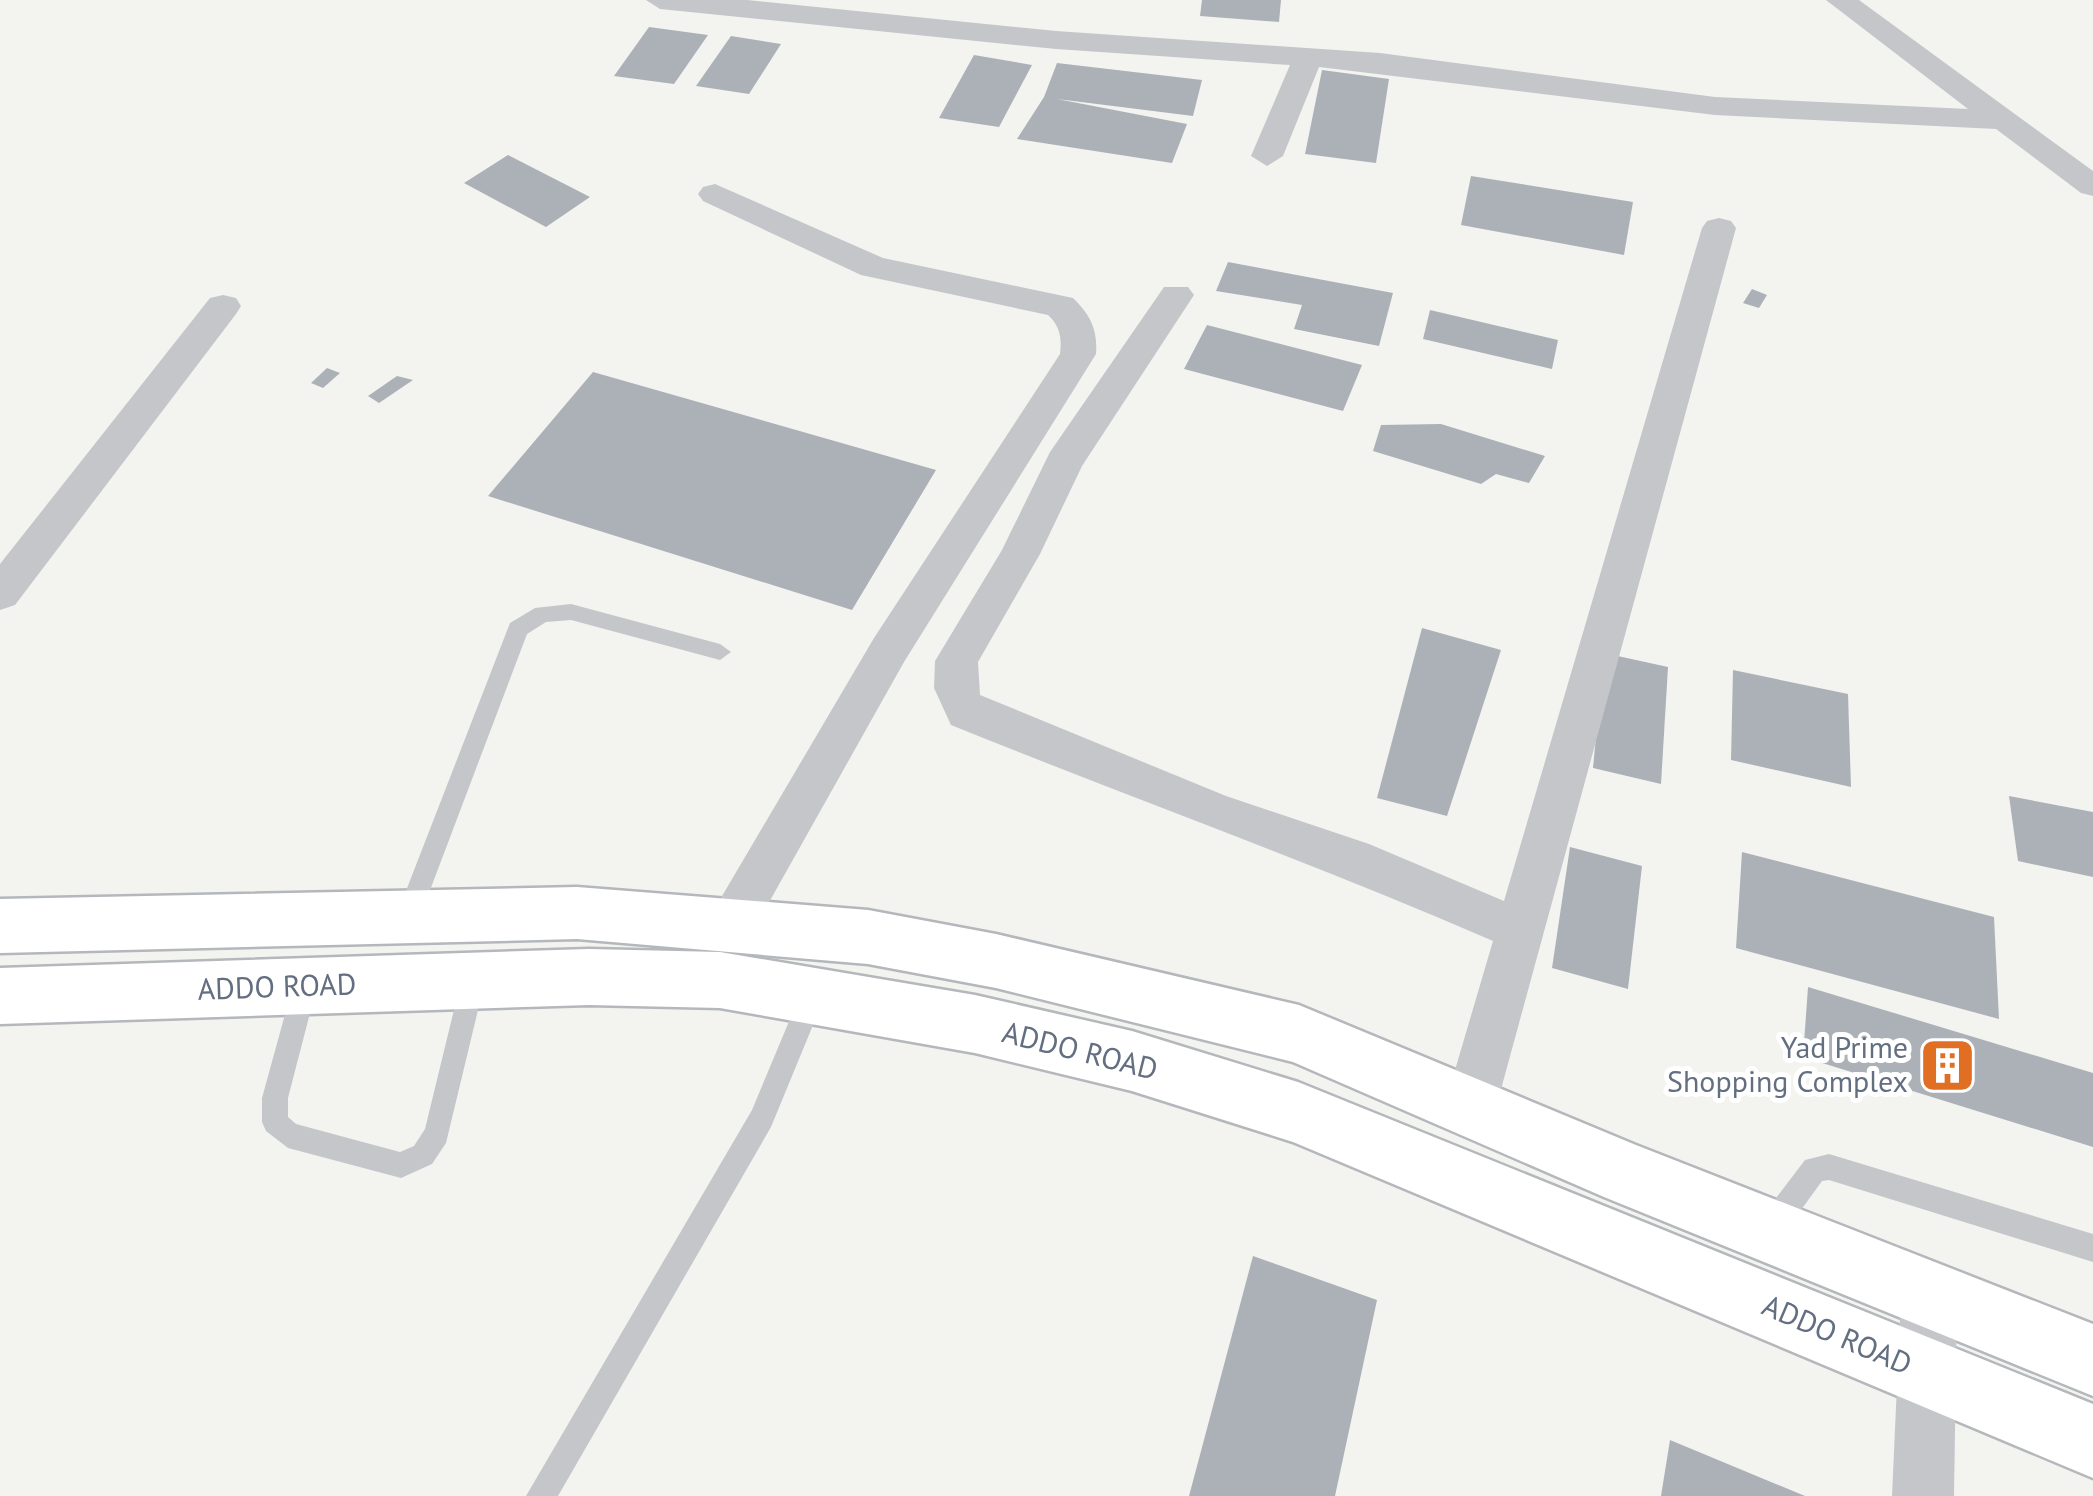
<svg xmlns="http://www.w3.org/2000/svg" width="2093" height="1496" font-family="'PT Sans',sans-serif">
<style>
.building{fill:#acb1b7}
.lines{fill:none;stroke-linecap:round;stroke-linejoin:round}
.primary-casing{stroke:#b4b7bb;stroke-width:5}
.service{fill:#c4c6ca;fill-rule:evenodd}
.minor{fill:#c4c6ca;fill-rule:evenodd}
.primary{fill:#fff;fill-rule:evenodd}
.labels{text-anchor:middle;stroke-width:10;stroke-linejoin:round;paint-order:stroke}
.street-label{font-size:30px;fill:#636e80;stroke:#fff}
.poi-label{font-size:30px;fill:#636e80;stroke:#fff;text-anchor:end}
</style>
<rect width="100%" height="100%" fill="#f3f4f0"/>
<g class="building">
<path d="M1202,0H1281L1279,22L1200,16Z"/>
<path d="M649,27L708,35L674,84L614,76Z"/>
<path d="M731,36L781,44L749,94L696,86Z"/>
<path d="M974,55L1032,65L999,127L939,118Z"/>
<path d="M1057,63L1202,80L1193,116L1057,99L1187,124L1172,163L1017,139L1044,97Z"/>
<path d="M1322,70L1389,79L1376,163L1305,154Z"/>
<path d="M508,155L590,197L546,227L464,183Z"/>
<path d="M1471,176L1633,202L1624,255L1461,225Z"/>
<path d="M1228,262L1393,293L1379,346L1294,329L1302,305L1216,291Z"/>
<path d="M1752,289L1767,295L1759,308L1743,303Z"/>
<path d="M1430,310L1558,340L1552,369L1423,339Z"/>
<path d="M1207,325L1362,365L1343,411L1184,369Z"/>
<path d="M327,368L340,373L323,388L311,383Z"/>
<path d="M593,372L936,470L852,610L488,496Z"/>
<path d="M397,376L413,380L379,403L368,396Z"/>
<path d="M1441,424L1545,456L1529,483L1496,474L1481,484L1373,451L1381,425Z"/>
<path d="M1422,628L1501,650L1447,816L1377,798Z"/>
<path d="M1604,653L1668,667L1661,784L1593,768Z"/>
<path d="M1733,670L1848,694L1851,787L1731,760Z"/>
<path d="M2009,796L2093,812V877L2018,861Z"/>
<path d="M1570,847L1642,866L1628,989L1552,968Z"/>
<path d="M1742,852L1994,917L1999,1019L1736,948Z"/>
<path d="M1808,987L2093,1073V1147L1803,1057Z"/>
<path d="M1253,1256L1377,1300L1335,1496H1189Z"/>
<path d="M1670,1440L1805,1496H1661Z"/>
</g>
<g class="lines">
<defs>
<g id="primary">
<path d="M577,887L868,910L996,934L1299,1005L1636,1145L2093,1324V1396L1604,1197L1293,1062L996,988L868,964L577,939L0,953V899Z"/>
<path d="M589,949L720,952L975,995L1132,1031L1298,1082L2093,1404V1478L1293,1142L1132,1091L975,1053L720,1008L589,1005L0,1024V968Z"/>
</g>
</defs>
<use href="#primary" class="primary-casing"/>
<g class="service">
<path d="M571,604L720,644L731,652L720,660L571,620L546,622L527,634L421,914L418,922L409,925L400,922L397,914L510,623L535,608Z"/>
<path d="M473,970L482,973L485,981L446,1143L432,1164L401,1178L288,1148L266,1131L262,1122V1098L295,978L304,975L313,978L317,986L288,1098V1117L296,1124L400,1152L414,1146L425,1129L461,981L464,973Z"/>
<path d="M812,984L821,988L825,996L771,1127L558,1496H526L752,1110L803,988Z"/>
<path d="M1829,1154L2093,1234V1262L1829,1180L1822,1181L1780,1239L1770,1243L1760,1239L1756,1229L1760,1219L1805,1160Z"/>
</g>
<g class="minor">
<path d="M646,0H747L1056,31L1380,53L1715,97L1968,109L1826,0H1859L2093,171V196L2081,193L1996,129L1715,115L1319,67L1283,156L1267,166L1251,156L1290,65L1056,49L660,9Z"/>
<path d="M715,184L883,258L1073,298C1090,314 1098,330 1096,354L904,662L749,938L732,945L715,938L708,923L715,908L874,638L1060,354C1062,338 1060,326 1048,315L861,275L703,201L698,194L703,187Z"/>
<path d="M1719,218L1731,221L1736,228L1497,1104L1490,1122L1471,1129L1452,1122L1445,1104L1493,941C1314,863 1131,798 951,725L934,688L935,661L1002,550L1050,452L1164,287H1188L1194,295L1082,466L1040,554L978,662L980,695L1226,796L1369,844L1504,901L1702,228L1707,221Z"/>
<path d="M223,295L236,298L241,306L236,314L15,605L0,610V564L210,298Z"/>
<path d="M1929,1267L1949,1275L1957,1295L1954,1496H1892L1901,1295L1909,1275Z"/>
</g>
<use href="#primary" class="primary"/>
</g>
<defs>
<symbol id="building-square" viewBox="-11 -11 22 22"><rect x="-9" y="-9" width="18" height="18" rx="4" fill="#e06f24" stroke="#fff"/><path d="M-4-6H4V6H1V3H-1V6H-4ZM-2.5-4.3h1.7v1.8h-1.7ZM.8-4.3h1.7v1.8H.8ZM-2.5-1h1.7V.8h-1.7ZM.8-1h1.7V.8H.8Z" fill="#fff"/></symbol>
</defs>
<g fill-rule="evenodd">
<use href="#building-square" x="1916" y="1034" width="63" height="63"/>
</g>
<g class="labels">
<g class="street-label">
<text transform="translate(277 987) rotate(-2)" y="10">ADDO ROAD</text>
<text transform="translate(1080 1051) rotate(14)" y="10">ADDO ROAD</text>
<text transform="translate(1837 1335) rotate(23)" y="10">ADDO ROAD</text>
</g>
<g class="poi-label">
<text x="1908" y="1058">Yad Prime<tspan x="1908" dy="34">Shopping Complex</tspan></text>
</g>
</g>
</svg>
